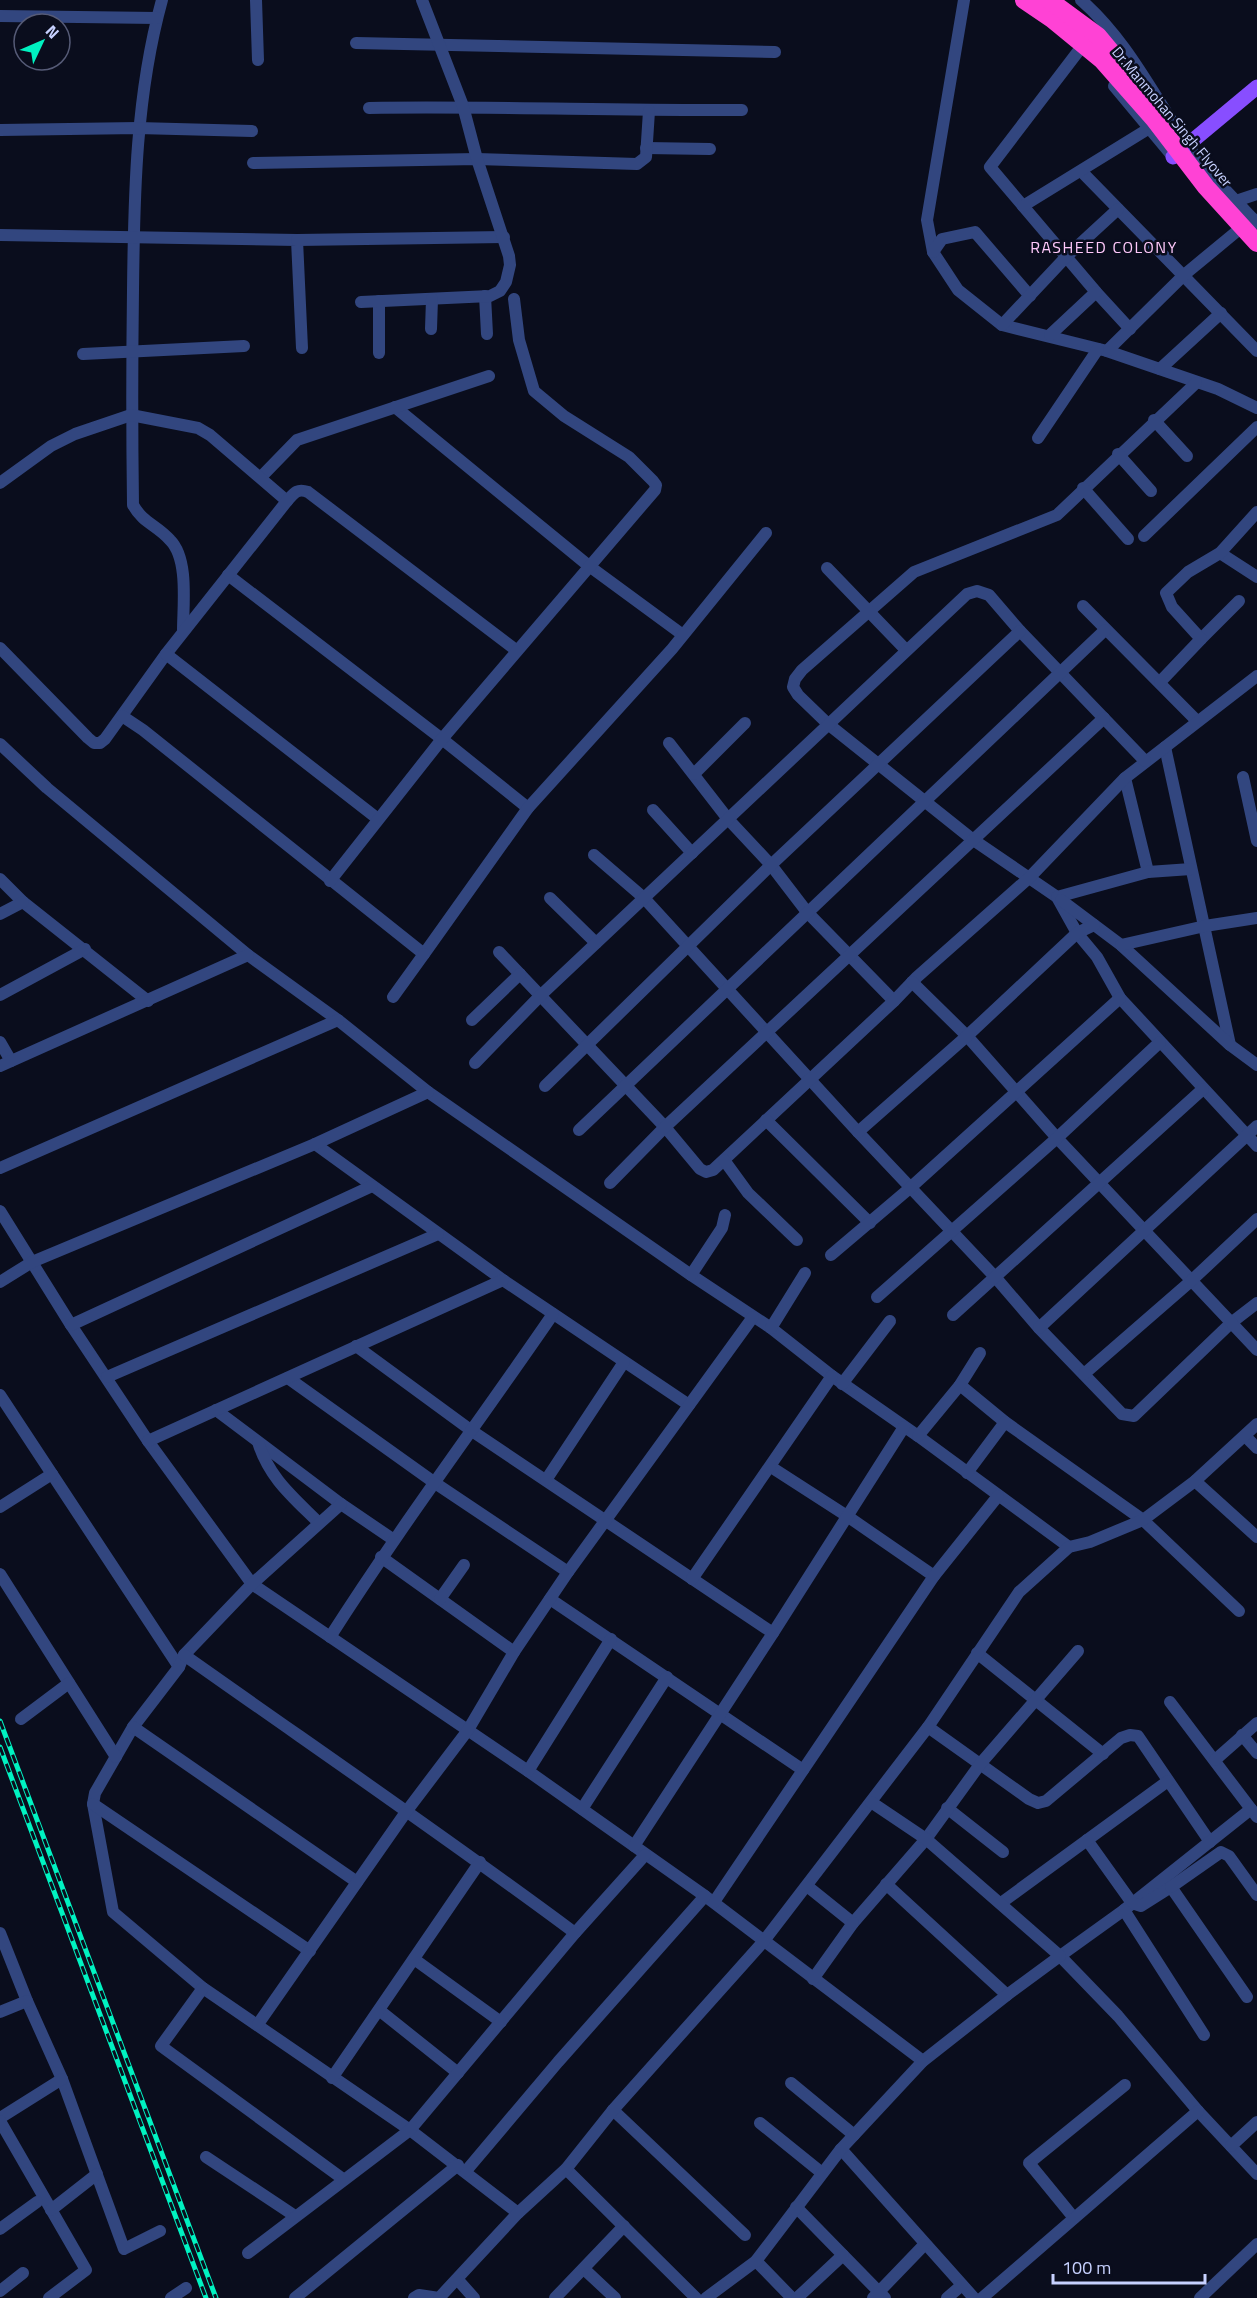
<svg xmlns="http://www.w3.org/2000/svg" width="1257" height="2298" font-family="'Titillium Web',sans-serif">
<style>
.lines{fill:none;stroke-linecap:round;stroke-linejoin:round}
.minor{stroke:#32467f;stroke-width:12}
.major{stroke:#884eff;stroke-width:15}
.rail-casing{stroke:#00f2c1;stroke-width:5}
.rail{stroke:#0a0d1d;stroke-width:3;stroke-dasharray:9;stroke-linecap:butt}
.highway-bridge{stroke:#ff42d5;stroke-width:18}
.labels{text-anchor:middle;stroke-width:5;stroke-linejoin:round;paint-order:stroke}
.street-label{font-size:15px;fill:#c7d1ff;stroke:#0a0d1d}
.neighbourhood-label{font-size:16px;letter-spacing:1.5px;fill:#ffc9fb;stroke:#0a0d1d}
</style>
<rect width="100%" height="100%" fill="#0a0d1d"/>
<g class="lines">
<g class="minor">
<path d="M162,0C136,94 134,193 133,290C132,362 132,433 133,505C143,523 157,525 170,540C189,559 183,605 183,631"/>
<path d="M256,0L258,60"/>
<path d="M964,0L927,220L933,252L958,290L1002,325L1107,351L1218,389L1257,408"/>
<path d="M1081,0C1127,40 1153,95 1187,144C1207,172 1233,198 1257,223"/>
<path d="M0,16L157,18"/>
<path d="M356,43L775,52"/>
<path d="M1080,49L990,167L1096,292L1130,329"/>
<path d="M1114,86L1174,158"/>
<path d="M369,108C493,106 617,111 742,110"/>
<path d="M0,130L138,128L252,131"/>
<path d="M646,148L710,149"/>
<path d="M253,163L477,159L637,164L646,157L649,111"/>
<path d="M1081,171L1257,351"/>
<path d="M1236,201L1257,194"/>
<path d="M1023,206L1148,129"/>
<path d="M0,235L297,240L302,348"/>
<path d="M297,240L504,237"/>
<path d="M933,252L942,239L975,232L1030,296"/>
<path d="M485,296L487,334"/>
<path d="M379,301V353"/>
<path d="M361,302L490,296L500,291L506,282L510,265L509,256L477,159L463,106L422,0"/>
<path d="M1002,325L1067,256L1118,209"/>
<path d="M431,329L432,299"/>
<path d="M1050,335L1096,292"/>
<path d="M1107,351L1184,275L1236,232"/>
<path d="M83,354L244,346"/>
<path d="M1160,369L1221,313"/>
<path d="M1196,383L1057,515L914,572L802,670L795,679L793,687L798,695L828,724L972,839L1057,897L1077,933L1097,957L1120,998L1257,1146"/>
<path d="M395,407L589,566L683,635"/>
<path d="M1154,420L1187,456"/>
<path d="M1038,438L1098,349"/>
<path d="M1118,454L1151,491"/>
<path d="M261,477L297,440L489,376"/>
<path d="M0,483L51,446L75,434L131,415L198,428L210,435L287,501"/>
<path d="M1083,488L1128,539"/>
<path d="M1144,536L1257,427"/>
<path d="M1220,553L1257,577"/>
<path d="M827,568L906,650"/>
<path d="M228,575L442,739L528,808"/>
<path d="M1083,606L1197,721"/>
<path d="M1201,639L1239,601"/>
<path d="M0,648L88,738L94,743H100L105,739L166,654L287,501C294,493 297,488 308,492L516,650"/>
<path d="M166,654L378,819"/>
<path d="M1160,682L1201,639L1172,607L1166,593L1188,572L1220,553L1257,512"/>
<path d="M122,716L143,730L424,954L528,808L672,649L766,533"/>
<path d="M669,743L728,819L771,865L807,912L894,1001"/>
<path d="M0,744L47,788L248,955L338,1020L428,1092L691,1275L771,1328L832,1376L918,1436L1069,1547"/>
<path d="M1165,747L1230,1045"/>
<path d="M694,774L745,723"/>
<path d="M1243,777L1257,841"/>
<path d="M1125,778L1148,872"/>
<path d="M653,810L692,853"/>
<path d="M594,855L644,898L858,1132L996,1278L1039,1328L1122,1414L1134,1416L1231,1323L1257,1303"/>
<path d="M0,879L23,902L148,1001"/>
<path d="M330,881L442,739L655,490L656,485L653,481L629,457L564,416L534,391L519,340L514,299"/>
<path d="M1057,897L1148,872L1191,869"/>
<path d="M550,898L596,943"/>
<path d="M1061,900L1121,945L1230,1045L1257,1065"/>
<path d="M0,914L23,902"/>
<path d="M1121,945L1205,926L1257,918"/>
<path d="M499,952L665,1127L700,1169L706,1172L713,1170L894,1001L917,977L1030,877L1125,778L1257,676"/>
<path d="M912,982L967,1036L1057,1138L1257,1350"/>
<path d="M0,995L85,949"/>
<path d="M393,997L424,954"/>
<path d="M472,1020L520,974"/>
<path d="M0,1042L11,1061"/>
<path d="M475,1063L541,995L967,594L977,591L989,595L1020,631L1145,761"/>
<path d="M0,1066L248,955"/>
<path d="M545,1086L771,865L1020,631"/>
<path d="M766,1120L870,1223"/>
<path d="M579,1130L1105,630"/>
<path d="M858,1132L967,1036L1077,933L1094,925"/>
<path d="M315,1144L503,1280L689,1405"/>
<path d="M724,1160L748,1193L797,1240"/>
<path d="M0,1168L338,1020"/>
<path d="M610,1183L665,1127L1104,718"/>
<path d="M0,1211L71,1325L148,1441L252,1584L528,1771L705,1896L923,2061"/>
<path d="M831,1255L910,1188L1120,998"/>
<path d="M691,1275L722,1228L725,1215"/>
<path d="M0,1282L32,1262L315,1144L428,1092"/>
<path d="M877,1297L1057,1138L1160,1042"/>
<path d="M953,1315L1203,1089"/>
<path d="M71,1325L372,1186"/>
<path d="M771,1328L805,1273"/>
<path d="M1039,1328L1257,1126"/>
<path d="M356,1346L472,1431L773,1633"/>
<path d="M1084,1374L1191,1281L1257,1219"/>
<path d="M107,1377L438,1234"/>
<path d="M288,1378L435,1483L568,1572"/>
<path d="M842,1384L890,1321"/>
<path d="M960,1385L1005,1422L1143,1520L1239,1611"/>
<path d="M0,1395L179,1667"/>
<path d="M216,1410L341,1504L394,1540"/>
<path d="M918,1436L960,1385L980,1353"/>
<path d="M1245,1436L1257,1448"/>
<path d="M148,1441L503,1280"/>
<path d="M258,1442C269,1478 293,1497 319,1523"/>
<path d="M771,1467L847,1516L934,1576"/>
<path d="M967,1473L1005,1422"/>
<path d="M546,1480L624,1362"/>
<path d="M1195,1481L1257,1537"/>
<path d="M341,1504L252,1584L184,1655L179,1667L133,1727L95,1793L93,1804L113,1912L203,1988L410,2130L518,2213"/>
<path d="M0,1507L52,1474"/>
<path d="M381,1557L514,1652"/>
<path d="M0,1574L116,1757"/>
<path d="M692,1579L832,1376"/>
<path d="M440,1599L464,1565"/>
<path d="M550,1599L803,1770"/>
<path d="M330,1637C400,1527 479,1422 553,1314"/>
<path d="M977,1653L1103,1754"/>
<path d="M184,1655C314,1747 446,1837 575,1933"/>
<path d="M1170,1702L1257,1817"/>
<path d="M21,1719L69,1683"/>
<path d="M133,1727L357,1882"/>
<path d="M928,1727L1029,1799L1038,1803L1046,1801L1121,1738L1130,1735L1138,1736L1210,1842"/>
<path d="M1242,1735L1257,1753"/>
<path d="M1215,1760L1257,1723"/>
<path d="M528,1771L611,1639"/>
<path d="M93,1804L310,1951"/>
<path d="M947,1808L1003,1852"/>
<path d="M582,1809L667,1677"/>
<path d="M1251,1809L1124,1910L1060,1956L1118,2016L1198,2111L1257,2174"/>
<path d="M1087,1840L1132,1903L1141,1906L1171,1887L1247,1997"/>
<path d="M634,1846L773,1633L904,1427"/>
<path d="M886,1884L1007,1995"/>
<path d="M807,1886L853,1923L926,1839L981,1763L1078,1651"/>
<path d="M1171,1887L1221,1852L1229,1856L1257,1895"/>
<path d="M714,1902L934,1576L998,1496"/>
<path d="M1001,1903L1168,1781"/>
<path d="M1124,1910L1204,2035"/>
<path d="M0,1933L27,2001L62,2079L124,2249L160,2231"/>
<path d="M414,1959L501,2022"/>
<path d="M813,1979L853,1923"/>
<path d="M203,1988L161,2046L343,2179"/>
<path d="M379,2010L458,2073"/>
<path d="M0,2012L27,2001"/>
<path d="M258,2024L406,1812L468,1730L514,1652L568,1572L753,1317"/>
<path d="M332,2078L480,1862"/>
<path d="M791,2083L854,2135"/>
<path d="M613,2110L745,2235"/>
<path d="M0,2118L62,2079"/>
<path d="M0,2121L86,2270L49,2298"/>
<path d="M760,2123L822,2173"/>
<path d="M1231,2146L1257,2122"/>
<path d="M841,2149L974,2298"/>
<path d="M206,2157L295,2216"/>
<path d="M566,2169L696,2298"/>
<path d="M466,2171L558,2062L705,1896"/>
<path d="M796,2207L885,2298"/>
<path d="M51,2210L97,2174"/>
<path d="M1074,2218L1029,2163L1125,2085"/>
<path d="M0,2229L37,2202"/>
<path d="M248,2253L410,2130L575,1933L645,1855"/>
<path d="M756,2261L792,2298"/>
<path d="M584,2269L615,2298"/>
<path d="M458,2280L474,2298"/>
<path d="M0,2291L23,2273"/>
<path d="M171,2298L186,2288"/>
<path d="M295,2298L458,2165"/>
<path d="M414,2298L419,2295L439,2298"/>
<path d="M439,2298L518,2213L566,2169L613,2110L763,1942L928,1727L1019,1592L1069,1547L1090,1542L1143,1520L1195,1481L1257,1424"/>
<path d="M555,2298L624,2226"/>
<path d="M706,2298L756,2261L841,2149L923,2061L1007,1995L1060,1956L926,1839L871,1802"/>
<path d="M797,2298L843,2255"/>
<path d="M873,2298L925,2244"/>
<path d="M947,2298L962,2285"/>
<path d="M982,2298L1198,2111"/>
<path d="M1200,2298L1257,2244"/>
</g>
<path class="major" d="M1173,157L1257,87"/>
<defs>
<g id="rail">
<path d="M0,1721L216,2298"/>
<path d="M0,1747L206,2298"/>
</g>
</defs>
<use href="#rail" class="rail-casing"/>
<use href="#rail" class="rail"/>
<g class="highway-bridge">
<path d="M1024,0L1052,19L1102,60L1154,119L1206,187L1257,243"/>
<path d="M1049,0L1098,36L1123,66"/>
</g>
</g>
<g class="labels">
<g class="street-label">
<text transform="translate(1172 117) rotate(50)" y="5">Dr.Manmohan Singh Flyover</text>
</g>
<g class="neighbourhood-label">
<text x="1104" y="253">RASHEED COLONY</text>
</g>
</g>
<g transform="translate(42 42) rotate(46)"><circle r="28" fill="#0a0d1d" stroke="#565b77" stroke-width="1.5"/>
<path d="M0-4.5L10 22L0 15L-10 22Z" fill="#00f2c1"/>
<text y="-9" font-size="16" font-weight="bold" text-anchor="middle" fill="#c7d1ff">N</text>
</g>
<path d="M1053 2274v9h152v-9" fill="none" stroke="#c7d1ff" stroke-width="3"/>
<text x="1062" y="2274" font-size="18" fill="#c7d1ff" stroke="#0a0d1d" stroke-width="4.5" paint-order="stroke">100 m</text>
</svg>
